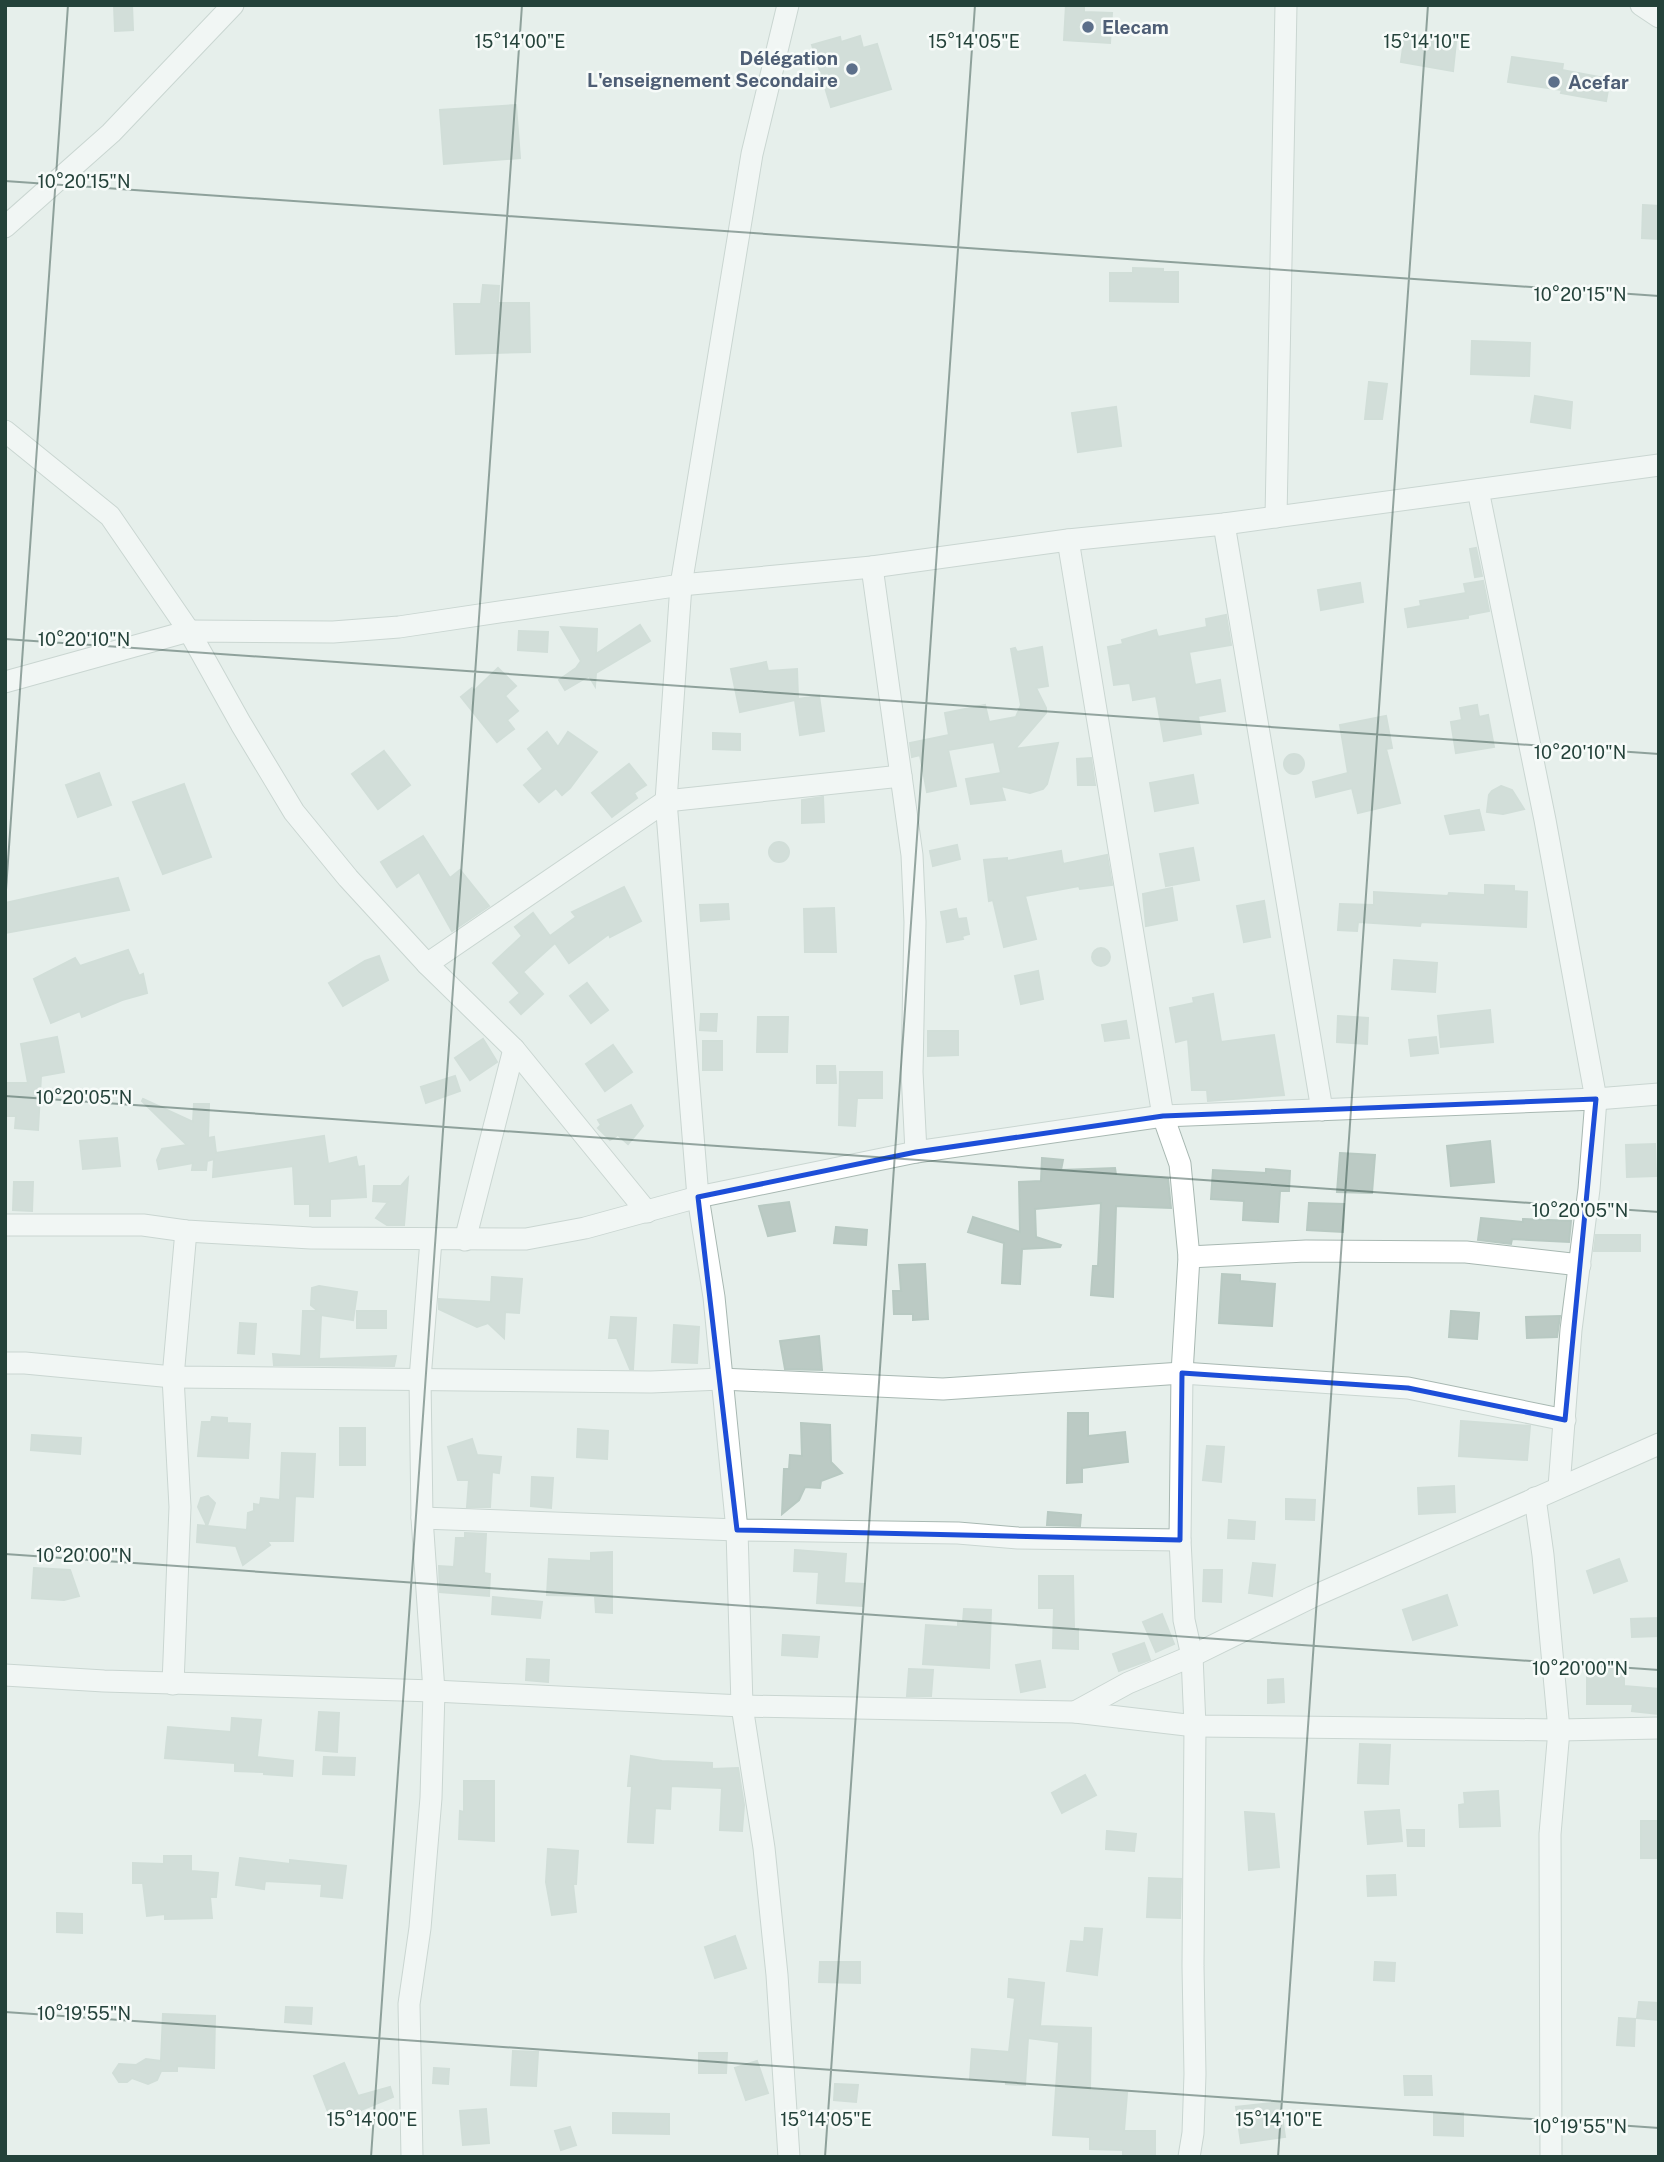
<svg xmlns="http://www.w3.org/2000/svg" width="1664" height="2162" font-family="'Public Sans',sans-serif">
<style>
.building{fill:#bbcac4;stroke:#b8c9c2;stroke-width:2}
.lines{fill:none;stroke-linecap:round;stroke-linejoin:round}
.street-casing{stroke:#a8b8b2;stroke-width:23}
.street{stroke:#fff;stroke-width:21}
.marked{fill:none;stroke:#1d4ed8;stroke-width:5;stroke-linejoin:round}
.ticks{fill:none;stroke:#24423a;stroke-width:2;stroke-opacity:0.45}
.service-dot{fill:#5c6f8a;stroke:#f7fbf9;stroke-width:2.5}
.labels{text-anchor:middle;stroke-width:5;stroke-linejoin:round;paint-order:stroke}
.service-label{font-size:19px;font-weight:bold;fill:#4e5e75;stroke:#f7fbf9;text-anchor:start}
.ticks-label{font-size:18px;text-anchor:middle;fill:#24423a;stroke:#f7fbf9;stroke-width:5;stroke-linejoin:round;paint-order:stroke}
</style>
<rect width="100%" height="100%" fill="#e6efeb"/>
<g class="building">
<path d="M114,5H132L133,30L115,31Z"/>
<path d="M1066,5H1084V12L1112,13L1110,43L1064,40Z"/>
<path d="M1405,33L1456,42L1453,71L1401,62Z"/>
<path d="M860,36L863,48L877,44L891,89L831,107L812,45L840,37L841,42Z"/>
<path d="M1512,57L1563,64L1562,70L1610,79L1606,101L1561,93L1562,90L1508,82Z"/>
<path d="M516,105L520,158L444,164L440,110Z"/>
<path d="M1643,205L1659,206V239L1642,238Z"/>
<path d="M1133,268L1163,269V272H1178V302L1110,301V273H1133Z"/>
<path d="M483,285L499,286L498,303H529L530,352L456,354L454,304H481Z"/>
<path d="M1472,341L1530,343L1529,376L1471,374Z"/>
<path d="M1369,382L1387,384L1382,419H1365Z"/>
<path d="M1535,396L1572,402L1570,428L1531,422Z"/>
<path d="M1116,407L1121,446L1078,452L1072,413Z"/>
<path d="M1476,548L1482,576L1475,577L1470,549Z"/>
<path d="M1483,581L1489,611L1468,615V618L1408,627L1405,609L1421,606L1420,601L1466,593L1464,584Z"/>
<path d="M1360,583L1363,602L1321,610L1318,590Z"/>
<path d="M1226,615L1231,645L1189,652L1195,685L1220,680L1225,711L1198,716L1201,734L1164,741L1156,696L1133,700L1130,683L1114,685L1108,647L1123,644L1122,640L1156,630L1158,637L1207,627L1206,619Z"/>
<path d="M640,625L650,641L596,673L595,686L589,676L565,690L559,680L576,668L581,661L561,627L597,629L596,654Z"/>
<path d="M519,631L548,632L547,652L518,650Z"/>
<path d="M1042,647L1048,686L1036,688L1046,708V713L1015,749L1058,743L1047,784L1043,789L1030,793L1001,786L1005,800L971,804L966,779L1001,773L994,742L948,750L956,786L927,792L920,755L912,757L910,743L949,735L945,713L985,705L989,722L1016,717L1021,705L1011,649L1015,648L1017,652Z"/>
<path d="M766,662L768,671L797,669L798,699L819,696L824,731L800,735L795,700L740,712L731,669Z"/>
<path d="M498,668L516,686L505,696L518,711L507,720L514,729L497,742L461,697L472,688L474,691Z"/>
<path d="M1477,705L1479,717L1488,715L1494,747L1456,753L1451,722L1462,720L1460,708Z"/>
<path d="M1386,716L1392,748L1386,749L1400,803L1358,813L1352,788L1316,797L1313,782L1348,773L1340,725Z"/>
<path d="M547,732L558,747L568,732L597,752L570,788L562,795L556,788L539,802L524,785L543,769L528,749Z"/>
<path d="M713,733L740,734V750L713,749Z"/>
<path d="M384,751L410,785L378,809L352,774Z"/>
<circle cx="1294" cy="764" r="10"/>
<path d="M1091,758L1095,785H1078L1077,759Z"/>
<path d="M629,764L646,785L634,793L637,798L612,817L592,793Z"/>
<path d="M99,773L111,805L78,817L66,785Z"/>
<path d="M1193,775L1198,803L1155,811L1150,783Z"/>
<path d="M184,784L211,857L163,874L133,802Z"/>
<path d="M1501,786L1512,790L1524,809L1503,814L1487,812L1489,795L1492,791Z"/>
<path d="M823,797L824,822L802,823V800Z"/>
<path d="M1479,810L1484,830L1450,834L1445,816Z"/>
<path d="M423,836L450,878L460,870L489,906L452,931L419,872L397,887L381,862Z"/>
<circle cx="779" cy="852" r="10"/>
<path d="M957,845L960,859L933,866L930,851Z"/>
<path d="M1193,848L1199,880L1166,886L1160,854Z"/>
<path d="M1061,851L1063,864L1107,855L1112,885L1080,889L1079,886L1025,896L1036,939L1004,947L993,900L989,901L984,860L1007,858V861Z"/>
<path d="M118,878L129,910L5,933V903Z"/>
<path d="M1485,885L1514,886V891L1527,892L1526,927L1421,922L1420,926L1358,922L1357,931L1338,930L1340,904L1374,905V892L1448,896L1449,893L1485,895Z"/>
<path d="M624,887L641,921L610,937L609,934L569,963L555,943L523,972L543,994L521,1014L510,1002L520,993L493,963L522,936L515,927L533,913L550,936L576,917L572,912Z"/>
<path d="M1172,888L1177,920L1146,926L1143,894Z"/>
<path d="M1264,901L1270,937L1244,942L1237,906Z"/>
<path d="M728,904L729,919L701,921L700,905Z"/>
<path d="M834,908L836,952H805L804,909Z"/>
<path d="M956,909L958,919L966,918L969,934L962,936L963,939L947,942L941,912Z"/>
<circle cx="1101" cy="957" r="9"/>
<path d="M128,950L139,976L143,974L147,993L122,1000L82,1017L80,1011L51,1023L34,979L75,958L80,966Z"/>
<path d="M379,956L388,980L343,1006L329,983L365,961Z"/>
<path d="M1394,960L1437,963L1435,992L1392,989Z"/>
<path d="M1038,971L1043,999L1021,1004L1015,976Z"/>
<path d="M587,983L608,1010L591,1023L570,996Z"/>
<path d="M1213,994L1221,1042L1274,1035L1284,1095L1208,1101L1207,1090H1192L1188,1039L1176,1042L1170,1008L1194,1003L1193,998Z"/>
<path d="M1490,1010L1493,1042L1441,1047L1438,1016Z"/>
<path d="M701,1014H717L716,1031L700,1030Z"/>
<path d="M1338,1016L1368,1018L1367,1044L1337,1042Z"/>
<path d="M758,1017H788L787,1052H757Z"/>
<path d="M1126,1021L1129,1038L1105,1041L1102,1025Z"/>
<path d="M928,1031H958V1055L928,1056Z"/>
<path d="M57,1037L64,1072L41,1076L38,1130L15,1128L16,1116H5V1083H28L21,1044Z"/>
<path d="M1436,1037L1438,1053L1411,1056L1409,1040Z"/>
<path d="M483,1039L497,1062L470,1080L455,1058Z"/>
<rect x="703" y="1041" width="19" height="29"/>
<path d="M613,1045L632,1072L605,1091L586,1064Z"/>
<path d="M817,1066H835L836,1083H817Z"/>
<path d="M840,1072H882V1098H857L855,1126L839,1125Z"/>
<path d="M455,1076L460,1091L426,1103L421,1087Z"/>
<path d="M143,1099L193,1122L194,1104H209L208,1138L214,1137L216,1153L324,1136L328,1164L356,1157L358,1167L364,1166L366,1197L330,1199V1216H310V1204H295L293,1166L213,1177L214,1159L207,1161L206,1170H192L193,1163L159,1169L157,1160L162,1149L187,1145L142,1101Z"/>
<path d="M631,1105L643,1126L628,1144L618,1135L610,1140L598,1128L601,1125L598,1120Z"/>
<path d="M117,1138L120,1166L83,1169L80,1141Z"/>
<path d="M1490,1141L1494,1182L1451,1186L1447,1146Z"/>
<path d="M1655,1144L1656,1176L1627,1177L1626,1145Z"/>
<path d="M1340,1153L1375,1155L1372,1193L1337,1192Z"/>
<path d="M1042,1158L1063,1160L1061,1170L1115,1168L1116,1175L1168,1179L1171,1208L1116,1206L1113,1297L1091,1295L1093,1266H1098L1101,1203L1035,1209L1036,1237L1061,1245L1060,1247L1022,1249L1020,1284L1002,1283L1004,1243L968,1232L973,1217L1020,1232L1019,1182L1041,1181Z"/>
<path d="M1266,1169L1290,1171L1289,1191H1280L1278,1222L1243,1220L1244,1201L1211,1199L1213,1170L1266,1173Z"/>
<path d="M408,1178L404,1225H387L376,1218L388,1202L373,1201L374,1186H401Z"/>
<path d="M14,1182H33L32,1211L13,1210Z"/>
<path d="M789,1202L795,1231L768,1236L759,1206Z"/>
<path d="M1309,1203L1344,1204L1343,1232L1307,1230Z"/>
<path d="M1481,1218L1523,1222V1219L1571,1221L1569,1242L1512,1239L1511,1244L1478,1240Z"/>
<path d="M836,1227L867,1230L866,1245L834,1243Z"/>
<path d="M1596,1235H1640V1251H1594Z"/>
<path d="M925,1264L928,1319L913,1320V1314H894L893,1291H901L899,1265Z"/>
<path d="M1222,1274L1240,1275V1281L1275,1284L1272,1326L1219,1323Z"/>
<path d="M492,1277L522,1279L519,1313L505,1312L504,1338L488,1323L477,1327L439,1309V1299L491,1302Z"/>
<path d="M319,1286L357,1292L353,1320L321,1315L319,1359L396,1356L394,1366L274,1365L273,1354L301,1356L303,1311H318L311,1305L312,1288Z"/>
<rect x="357" y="1311" width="29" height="17"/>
<path d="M1451,1311L1479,1313L1477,1339L1449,1337Z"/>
<path d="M1560,1316L1557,1337L1527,1338L1526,1317Z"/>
<path d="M611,1317L636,1318L633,1369H630L617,1338H609Z"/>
<path d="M240,1323L256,1324L254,1354L238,1353Z"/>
<path d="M674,1325L699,1327L697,1363L672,1362Z"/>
<path d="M819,1336L822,1370L785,1369L780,1341Z"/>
<path d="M1068,1413H1088V1436L1125,1432L1128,1462L1082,1468V1482L1067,1483Z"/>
<path d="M212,1417L227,1418V1423L250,1424L248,1458L198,1456L202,1422H211Z"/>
<path d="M1461,1421L1530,1426L1527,1460L1459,1456Z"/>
<path d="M801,1423L830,1425L831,1462L842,1473L821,1481L820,1488L805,1487L799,1500L782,1514L784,1469H789L790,1455L802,1456Z"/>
<rect x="340" y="1428" width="25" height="37"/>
<path d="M578,1429L608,1431L607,1459L577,1457Z"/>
<path d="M32,1435L81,1438L80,1454L31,1450Z"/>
<path d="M472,1439L477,1455L501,1457L499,1473L492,1472L490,1507H467L469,1480H458L448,1447Z"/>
<path d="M1207,1446L1224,1447L1221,1482L1203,1480Z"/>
<path d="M282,1453L315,1454L313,1497L295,1496L293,1541H267L270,1545L243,1565L236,1546L197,1542L198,1525L207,1526L198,1507L201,1498L208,1496L215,1503L207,1526L247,1530L248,1513L254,1511V1504L260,1505L261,1498L280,1500Z"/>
<path d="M532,1477L553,1478L551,1508L531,1506Z"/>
<path d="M1454,1486L1455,1512L1419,1514L1418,1488Z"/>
<path d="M1286,1499L1315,1500L1314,1520L1286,1519Z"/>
<path d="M1048,1512L1081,1515L1080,1526L1047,1525Z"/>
<path d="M1229,1520L1255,1522L1254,1539L1228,1538Z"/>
<path d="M465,1533L486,1534L484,1573L490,1574L489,1596L440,1592L439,1566L454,1567L456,1538H465Z"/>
<path d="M795,1550L846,1554L844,1583L864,1584L862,1606L817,1603L819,1572L794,1571Z"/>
<path d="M612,1552V1613L596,1612L595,1596L547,1595L549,1559L591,1561V1553Z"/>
<path d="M1619,1559L1627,1581L1594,1593L1587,1571Z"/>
<path d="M1253,1563L1275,1565L1272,1596L1249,1593Z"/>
<path d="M34,1568L70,1570L79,1596L64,1600L32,1598Z"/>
<path d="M1204,1570H1222L1221,1602L1203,1601Z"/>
<path d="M1039,1576H1073L1074,1629H1078V1649L1053,1648L1054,1608H1039Z"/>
<path d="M1447,1595L1457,1625L1413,1640L1403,1610Z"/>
<path d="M493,1597L542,1602L540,1618L492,1614Z"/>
<path d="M964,1609L991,1610L989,1668L923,1664L926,1625L958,1627V1622H963Z"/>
<path d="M1162,1614L1174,1644L1156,1652L1143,1622Z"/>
<path d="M1659,1618V1636L1632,1637L1631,1619Z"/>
<path d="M783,1635L819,1637L817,1657L782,1655Z"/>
<path d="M1144,1643L1150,1660L1119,1671L1113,1654Z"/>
<path d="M527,1659L549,1660L548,1682L526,1680Z"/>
<path d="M1040,1661L1045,1687L1021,1692L1016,1665Z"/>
<path d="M1587,1663H1624V1686L1659,1689L1658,1714L1632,1711L1633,1704H1587Z"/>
<path d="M909,1669L933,1670L931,1696H907Z"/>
<path d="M1283,1679L1284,1702L1268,1703V1680Z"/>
<path d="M319,1712L339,1713L337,1752L316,1750Z"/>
<path d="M232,1718L261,1720L257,1757L293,1761L292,1776L264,1774V1772L235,1771V1763L165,1758L168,1727L231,1732Z"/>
<path d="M1360,1744L1390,1745L1388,1784L1358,1783Z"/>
<path d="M631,1756L662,1761L712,1763V1769L738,1768L744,1805L742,1831L720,1830L722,1788L671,1786L670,1809L655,1808L653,1843L628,1842L632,1786H628Z"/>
<path d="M324,1757L355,1758L354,1775L323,1774Z"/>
<path d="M1085,1775L1096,1795L1062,1813L1052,1793Z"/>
<path d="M464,1781H494V1841L459,1839L460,1811L464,1812Z"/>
<path d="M1498,1791L1500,1826L1460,1827L1459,1805L1465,1804L1464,1793Z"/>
<path d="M1399,1810L1402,1841L1368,1844L1365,1812Z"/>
<path d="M1245,1812L1274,1814L1279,1867L1249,1870Z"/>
<rect x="1641" y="1821" width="18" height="37"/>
<path d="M1407,1830H1424V1846H1408Z"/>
<path d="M1107,1831L1136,1834L1134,1851L1106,1849Z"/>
<path d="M548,1849L578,1851L576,1884H573L576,1912L552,1915L546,1882Z"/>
<path d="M164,1856H191V1871L218,1873L216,1897H210L212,1918L165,1919V1914L147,1916L143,1883H133V1863L164,1864Z"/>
<path d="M240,1858L290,1864V1860L346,1866L342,1898L321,1896L322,1884L265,1881L264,1889L236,1885Z"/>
<path d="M1395,1875L1396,1895L1368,1896L1367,1876Z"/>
<path d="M1149,1878L1181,1879L1180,1918L1147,1917Z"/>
<path d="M57,1913L82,1914V1933L57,1932Z"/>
<path d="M1085,1928L1102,1929L1097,1975L1067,1971L1071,1941L1084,1942Z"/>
<path d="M735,1936L746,1968L715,1978L705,1947Z"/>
<path d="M820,1962H860V1983L819,1982Z"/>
<path d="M1375,1962L1395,1963L1394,1981L1374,1980Z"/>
<path d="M1009,1979L1044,1983L1040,2026L1091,2028L1090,2090L1127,2093L1124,2131H1155V2157H1123V2150L1090,2149V2137L1053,2135L1059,2042L1028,2038L1025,2085L1006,2084V2081L970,2079L972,2049L1009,2052L1015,1998L1008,1997Z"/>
<path d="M1639,2002L1659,2003V2020L1637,2018Z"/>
<path d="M286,2007L312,2008L311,2024L285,2022Z"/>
<path d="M163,2014L215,2016L214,2068L177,2066V2071H161L157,2080L148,2084L132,2078L127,2082H119L113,2073L119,2064L136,2065L146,2059L161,2061Z"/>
<path d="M1619,2018L1635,2019L1634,2046L1617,2045Z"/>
<path d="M513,2051L538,2052L536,2086L511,2085Z"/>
<path d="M699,2053H727L726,2073H699Z"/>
<path d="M757,2061L768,2093L746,2100L735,2068Z"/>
<path d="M344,2063L358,2096L390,2087L393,2097L332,2122L314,2076Z"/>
<path d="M434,2068L449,2069L448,2084L433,2083Z"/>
<path d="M1404,2076H1431L1432,2095H1405Z"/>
<path d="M835,2084L858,2085L856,2102L834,2100Z"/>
<path d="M1280,2102L1285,2137L1241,2143L1236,2107Z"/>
<path d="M486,2109L489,2143L463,2145L460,2111Z"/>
<path d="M613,2113L669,2114V2134L613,2133Z"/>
<path d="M1434,2113H1463V2136L1434,2135Z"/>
<path d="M570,2127L576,2145L561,2150L555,2131Z"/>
</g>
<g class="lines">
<defs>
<g id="street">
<path d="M788,5L752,154L681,585L666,801L698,1197L714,1297L737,1530L742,1706L764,1848L777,1975L789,2157"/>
<path d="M1641,5L1659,17"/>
<path d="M5,227L111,133L233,5"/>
<path d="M5,431L110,516L189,631L241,724L294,812L348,878L427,964L514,1049L647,1212"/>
<path d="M1478,490L1545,820L1596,1099L1589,1189L1571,1330L1559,1487"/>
<path d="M1276,517L1286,5"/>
<path d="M1224,524L1322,1110"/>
<path d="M1068,540L1163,1116L1180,1164L1189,1257L1182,1373L1180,1540L1184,1620L1192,1656L1195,1726L1193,1966L1195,2074L1193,2133L1189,2157"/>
<path d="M872,567L912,855L915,922L912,1072L916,1152"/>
<path d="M5,682L189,631L333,632L399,627L681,585L872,567L1068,540L1224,524L1659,465"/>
<path d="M427,964L666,801L901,776"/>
<path d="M5,1225H143L186,1231L311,1238L526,1239L585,1228L698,1197L916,1152L1163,1116L1596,1099L1659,1094"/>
<path d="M465,1240L514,1049"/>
<path d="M1189,1257L1306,1251L1466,1252L1580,1265"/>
<path d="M5,1363H25L173,1377L651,1382L721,1379L943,1389L1182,1373L1408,1388L1565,1420"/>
<path d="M1535,1498L1543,1555L1559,1730L1550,1834L1551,2157"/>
<path d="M422,1518L737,1530L958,1533L1018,1538L1180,1540"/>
<path d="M5,1675L104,1681L434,1691L742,1706L1075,1712L1195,1726L1559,1730L1659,1728"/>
<path d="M173,1684L180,1507L173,1377L186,1231"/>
<path d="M1075,1712L1128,1683L1192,1656L1312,1597L1659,1444"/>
<path d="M412,2157L409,2004L420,1928L431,1798L434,1691L422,1518L420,1379L431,1240"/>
</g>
</defs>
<use href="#street" class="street-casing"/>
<use href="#street" class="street"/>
</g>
<path d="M0 0H1664V2162H0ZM1596,1099L1565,1420L1408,1388L1182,1373L1180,1540L737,1530L698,1197L916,1152L1163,1116Z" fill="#e6efeb" fill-opacity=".55" fill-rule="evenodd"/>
<path class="marked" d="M1596,1099L1565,1420L1408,1388L1182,1373L1180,1540L737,1530L698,1197L916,1152L1163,1116Z"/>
<path class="ticks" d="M5,181L1659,296M5,639L1659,754M5,904L68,5M5,1096L1659,1212M5,1554L1659,1670M5,2012L1659,2128M371,2157L522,5M825,2157L975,5M1278,2157L1428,5"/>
<g class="service-dot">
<circle cx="1088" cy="27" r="7"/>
<circle cx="852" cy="69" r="7"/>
<circle cx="1554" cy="82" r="7"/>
</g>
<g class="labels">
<g class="service-label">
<text x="1102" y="34">Elecam</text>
<text x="838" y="65" text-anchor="end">Délégation<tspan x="838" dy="22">L'enseignement Secondaire</tspan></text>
<text x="1568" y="89">Acefar</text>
</g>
</g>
<g class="ticks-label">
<text x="520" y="48">15°14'00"E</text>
<text x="974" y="48">15°14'05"E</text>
<text x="1427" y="48">15°14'10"E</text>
<text x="84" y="188">10°20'15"N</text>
<text x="1580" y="301">10°20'15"N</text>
<text x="84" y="646">10°20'10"N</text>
<text x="1580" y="759">10°20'10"N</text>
<text x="84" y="1104">10°20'05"N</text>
<text x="1580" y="1217">10°20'05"N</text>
<text x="84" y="1562">10°20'00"N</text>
<text x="1580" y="1675">10°20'00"N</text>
<text x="84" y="2020">10°19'55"N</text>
<text x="372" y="2126">15°14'00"E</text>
<text x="826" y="2126">15°14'05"E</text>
<text x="1279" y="2126">15°14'10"E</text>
<text x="1580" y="2133">10°19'55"N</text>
</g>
<rect width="1664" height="2162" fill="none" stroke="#24423a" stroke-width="14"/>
</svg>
